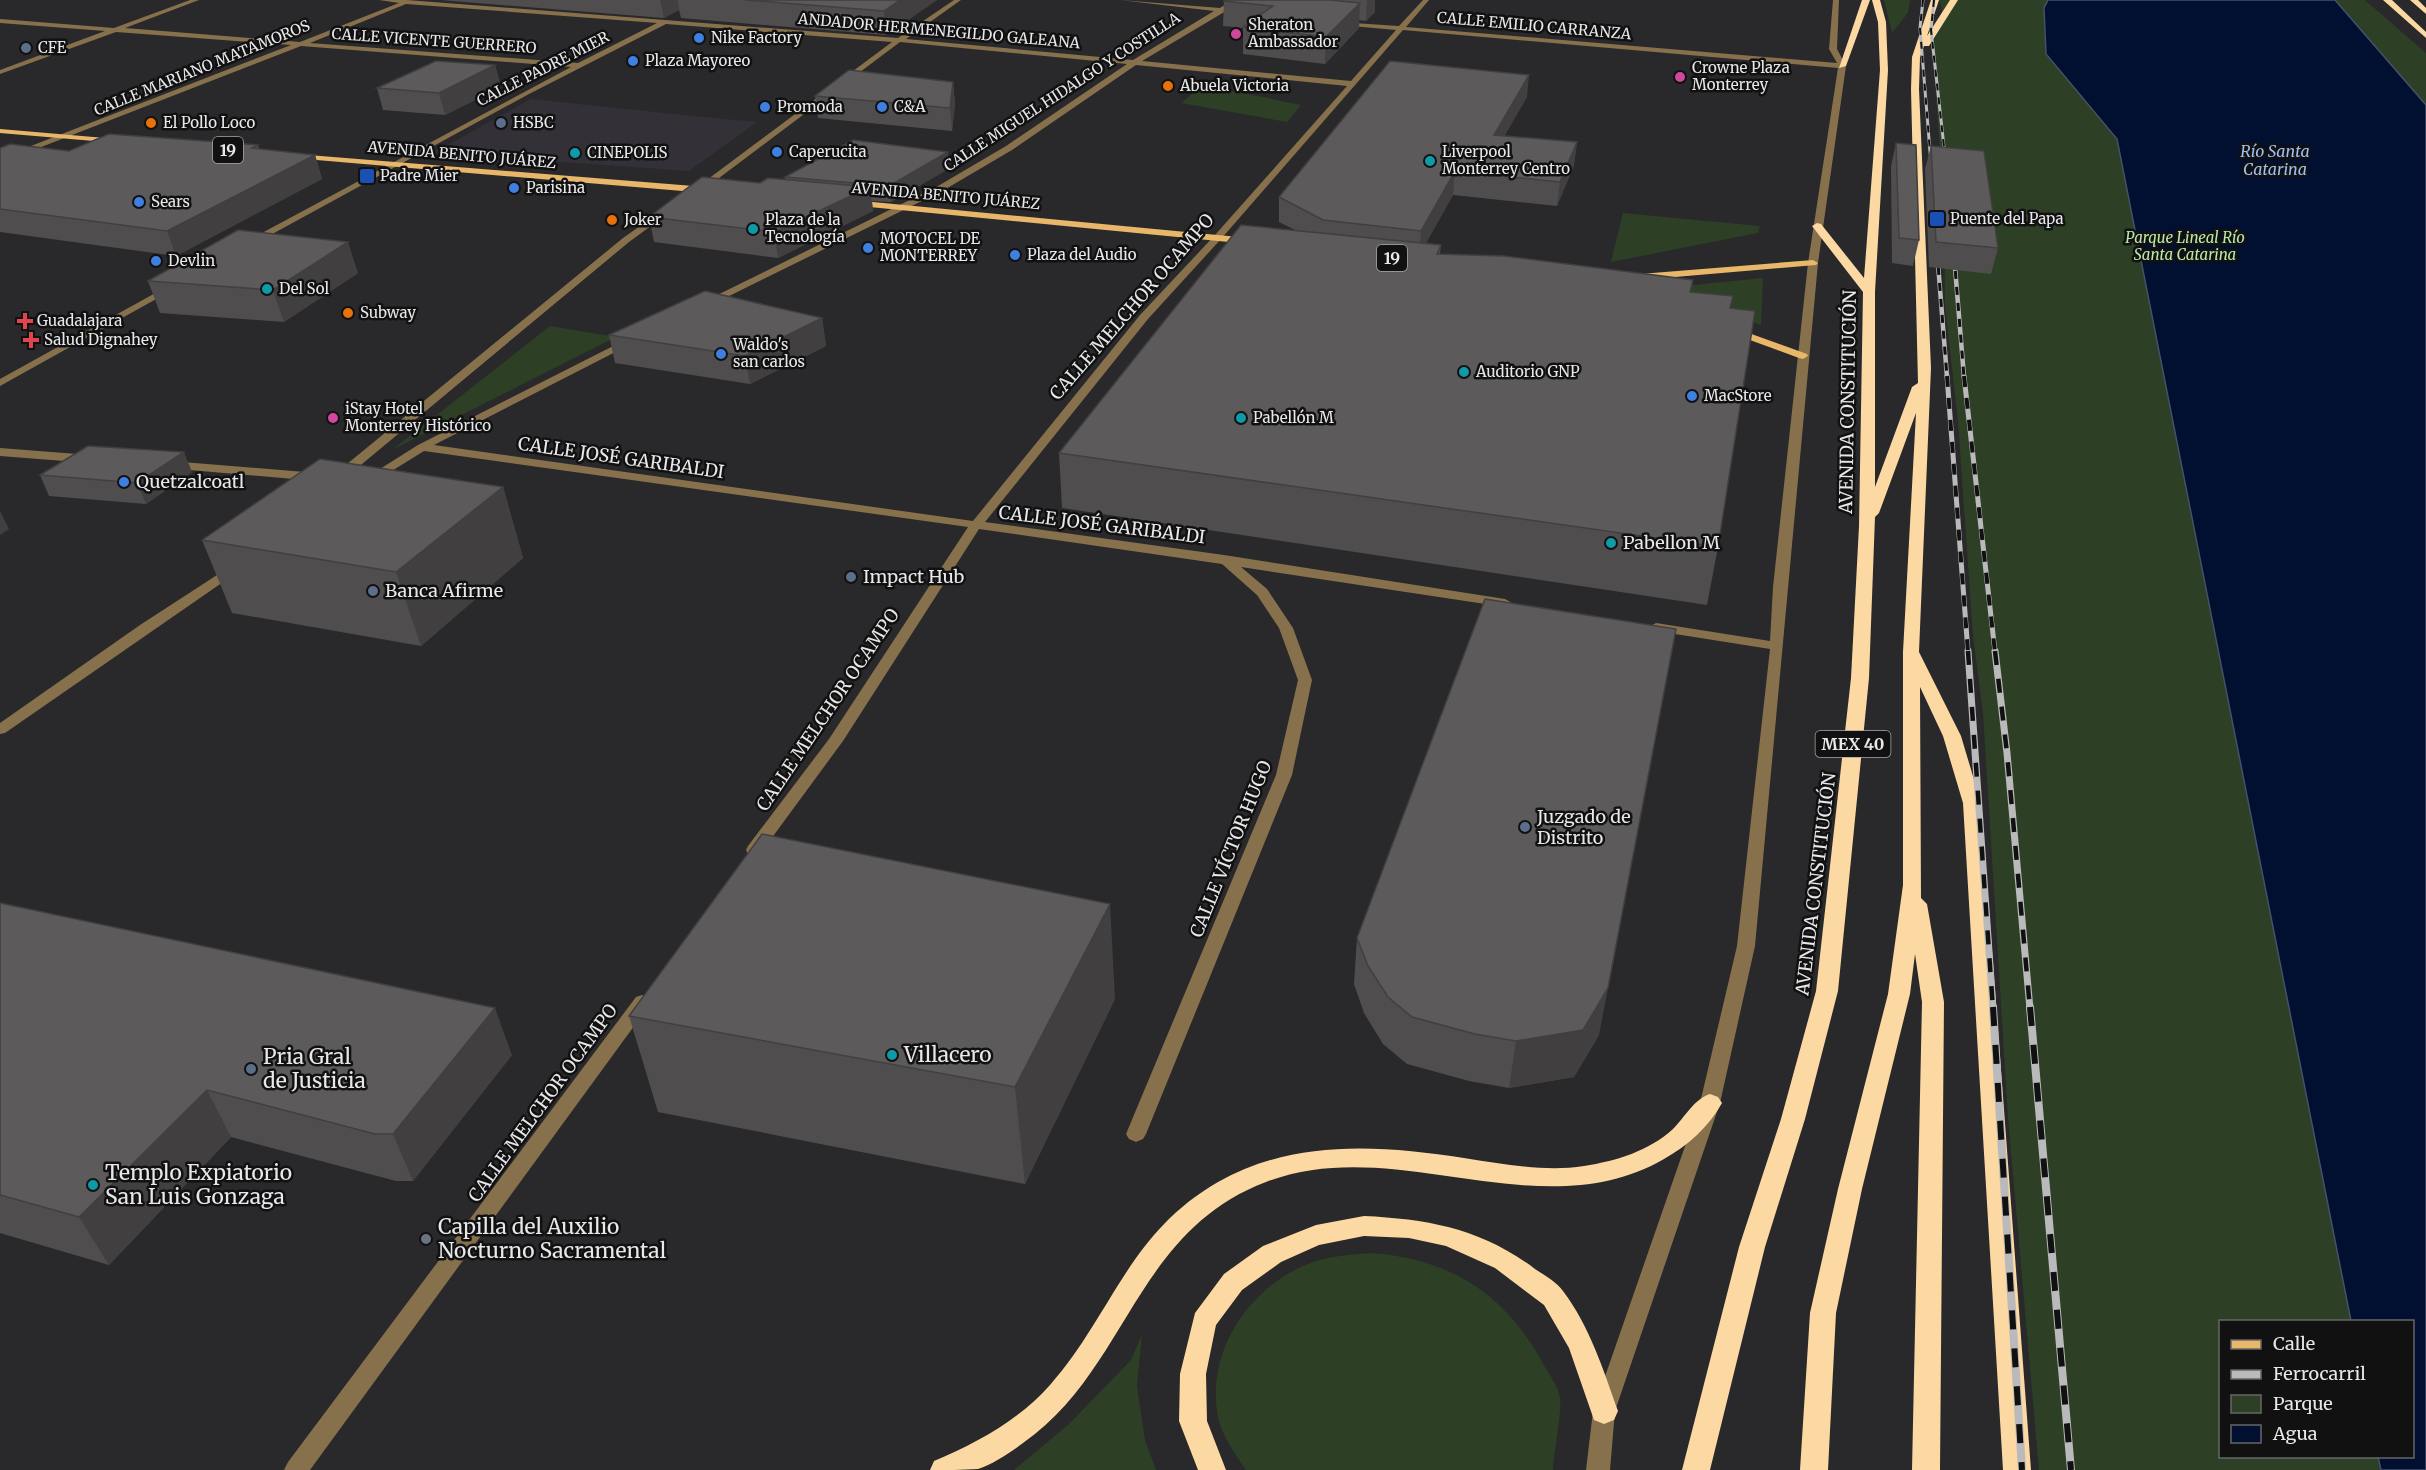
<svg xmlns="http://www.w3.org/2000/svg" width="2426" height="1470" font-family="Merriweather,serif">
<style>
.built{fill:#333038}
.green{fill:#2d3f25;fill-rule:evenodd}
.water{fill:#010f31;stroke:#465068;stroke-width:1.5}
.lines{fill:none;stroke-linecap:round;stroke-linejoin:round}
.minor{fill:#87704c;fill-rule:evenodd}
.major{fill:#e8b769;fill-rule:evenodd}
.highway{fill:#fcd8a3;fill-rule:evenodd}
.rail-far4-casing{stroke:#bab9bb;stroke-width:3}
.rail-far3-casing{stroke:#bab9bb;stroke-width:4.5}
.rail-far2-casing{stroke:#bab9bb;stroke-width:5}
.rail-far1-casing{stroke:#bab9bb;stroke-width:7}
.rail-casing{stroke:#bab9bb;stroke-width:8}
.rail-far4{stroke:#111112;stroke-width:2;stroke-dasharray:7;stroke-linecap:butt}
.rail-far3{stroke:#111112;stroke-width:3;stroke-dasharray:8;stroke-linecap:butt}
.rail-far2{stroke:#111112;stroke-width:4;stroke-dasharray:11;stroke-linecap:butt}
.rail-far1{stroke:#111112;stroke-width:4.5;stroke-dasharray:14;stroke-linecap:butt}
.rail{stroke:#111112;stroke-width:6;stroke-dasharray:19;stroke-linecap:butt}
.wall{fill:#504d4f}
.shaded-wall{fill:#413f40}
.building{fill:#5d5a5c;stroke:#413f40;stroke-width:1.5}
.hotel-dot{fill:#d1479c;stroke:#111112;stroke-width:2}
.shop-dot{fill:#3f7fe0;stroke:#111112;stroke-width:2}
.service-dot{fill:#5c6f8a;stroke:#111112;stroke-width:2}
.food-dot{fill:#e8710a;stroke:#111112;stroke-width:2}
.culture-dot{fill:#0f9aa8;stroke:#111112;stroke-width:2}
.transit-dot{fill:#1a4fb4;stroke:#111112;stroke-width:2}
.health-dot{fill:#e0444e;stroke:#111112;stroke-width:2}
.worship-dot{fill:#6b7280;stroke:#111112;stroke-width:2}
.labels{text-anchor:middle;stroke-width:5;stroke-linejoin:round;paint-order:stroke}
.far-poi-label{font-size:15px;fill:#e8e7e9;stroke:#111112;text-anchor:start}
.far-street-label{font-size:15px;fill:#e8e7e9;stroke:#111112}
.far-park-label{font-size:15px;font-style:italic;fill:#bbeaa7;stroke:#111112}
.shield{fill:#111112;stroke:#a8a7a8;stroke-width:1.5}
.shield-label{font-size:16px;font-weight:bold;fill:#e8e7e9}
.far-water-label{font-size:16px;font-style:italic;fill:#a0bff3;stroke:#111112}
.street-label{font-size:18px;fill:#e8e7e9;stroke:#111112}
.poi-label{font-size:18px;fill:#e8e7e9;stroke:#111112;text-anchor:start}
.near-poi-label{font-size:21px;fill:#e8e7e9;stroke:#111112;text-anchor:start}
</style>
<rect width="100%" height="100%" fill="#29282a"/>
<path class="built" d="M531,99L684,115L757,122L689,171L433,153Z"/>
<g class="green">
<path d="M1884,0H1910L1908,13L1892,33Z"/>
<path d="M1939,0H2365L2426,53V1470H2039L2008,1118L1983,713L1973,636L1958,422L1945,306L1944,204L1932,43C1941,27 1946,18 1939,0ZM2220,1322H2412V1456H2220Z"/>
<path d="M1203,85L1301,105L1287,122L1181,103Z"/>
<path d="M1623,213L1760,226L1758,233L1611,262Z"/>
<path d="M1763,278L1761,325L1663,288Z"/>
<path d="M550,326L616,337L392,450Z"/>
<path d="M1372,1253C1449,1259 1503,1292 1541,1360C1547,1371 1558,1386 1560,1397C1562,1413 1554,1452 1553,1470H1246C1235,1454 1222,1436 1218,1417C1205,1350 1251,1284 1313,1262C1332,1256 1352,1254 1372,1253Z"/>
<path d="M1142,1334L1137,1386L1145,1440L1156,1470H1014L1069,1424L1131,1360Z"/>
</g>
<path class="water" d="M2048,0H2335L2426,105V1470H2381L2378,1457L2412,1456V1322L2351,1321L2117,139L2046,54L2044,8Z"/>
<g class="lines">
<g class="minor">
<path d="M190,0H199L125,28L300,42L399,3L379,0H407L898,38L954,0H961L906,39L1133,60L1214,11L1120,0L1220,8L1232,0H1240L1226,11L1142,61L1351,81L1396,30L1340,25L1338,22L1399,26L1423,0H1429L1406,27L1837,63L1829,49L1833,0H1839L1837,49L1846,66L1818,263L1755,946L1720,1103L1615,1411L1610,1470H1586L1593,1411L1700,1103L1737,946L1770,649L1656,631L1649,627L1656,623L1770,641L1773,587L1808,263L1838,68L1403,30L1221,239L1148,319L985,522L1224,555L1505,599L1512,603L1505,607L1241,567L1267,589L1293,628L1312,680L1292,775L1146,1134L1143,1139L1136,1142L1129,1139L1126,1134L1276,775L1298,680L1279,628L1257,595L1222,564L979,529L843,741L760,854H748L746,850L748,846L829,739L968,527L424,451L374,482L370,483L364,479L418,445L629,338L634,341L633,343L434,445L973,521L1140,315L1215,235L1347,86L1136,65L1012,150L944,190L705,308L700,305L701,303L938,186L1006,146L1127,64L900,42L699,193L695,190L696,188L892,42L666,24L529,94L252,245L249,244V240L571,67L301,46L0,163V158L291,45L116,32L0,74V70L105,31L0,23V19L114,28ZM406,4L657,23L578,63L310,43Z"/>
<path d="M663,210L670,212L629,242L344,479H336V473L623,238Z"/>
<path d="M168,286L176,288L0,386V379Z"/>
<path d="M0,448L90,455L96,459L90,463L0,456Z"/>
<path d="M170,461L317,473L323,477L317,481L166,468V462Z"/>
<path d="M234,564L241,568L239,571L5,733L0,734V723L140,625Z"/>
<path d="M642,995L648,997L651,1002L648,1007L310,1470H284L288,1462L636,997Z"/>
</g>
<g class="major">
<path d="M0,129L117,139L121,141L117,143L0,133Z"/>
<path d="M296,154L706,187L710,190L706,193L293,158L292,156Z"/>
<path d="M852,200L1249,238L1254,241L1249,244L849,205L848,203Z"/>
<path d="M1813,260L1818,263L1816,265L1640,280L1635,277L1640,274Z"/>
<path d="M1732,327L1807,354L1808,356L1803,359L1799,358L1728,332L1727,330Z"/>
</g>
<g class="highway">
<path d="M1862,0H1870L1846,66L1839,68Z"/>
<path d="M1872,0H1880L1886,22L1888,70L1875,292V487L1912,387L1918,383L1911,89L1912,57L1931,0H1939L1927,36L1950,0H1958L1929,46H1924L1920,57L1919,89L1931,368L1919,652L1961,736L1981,803L2031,1470H2003L1963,803L1943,736L1920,687L1921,898L1927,904L1944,1002L1940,1470H1912L1922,1002L1915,954L1910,994L1862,1189L1836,1313L1828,1470H1800L1810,1313L1838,1189L1888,994L1903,885V652L1916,413L1879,513L1875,517L1869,678L1838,991L1805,1119L1765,1247L1710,1470H1682L1739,1247L1781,1119L1816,991L1851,678L1859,526L1863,292L1812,226L1817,223L1821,224L1864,278L1880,70L1878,22Z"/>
<path d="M2383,0H2392L2426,32V38Z"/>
<path d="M2410,0H2418L2426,8V14Z"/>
<path d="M1710,1094L1718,1097L1722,1103C1709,1127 1687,1146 1664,1159C1539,1231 1396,1132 1266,1182C1134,1232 1128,1370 1023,1443C1010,1453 993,1464 978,1469C964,1470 944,1470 930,1470L934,1461C977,1443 1019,1420 1050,1385C1113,1313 1128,1234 1218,1182C1294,1139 1380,1145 1464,1158C1503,1164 1545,1172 1584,1166C1616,1161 1649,1151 1673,1129C1685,1117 1694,1099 1710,1094Z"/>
<path d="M1364,1216C1429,1219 1482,1229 1535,1269C1544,1275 1557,1282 1563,1291C1590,1327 1603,1369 1618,1411L1614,1420L1604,1424L1594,1420L1569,1348L1544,1305L1495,1268L1446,1246L1409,1238L1364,1236L1319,1245L1281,1262L1242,1290L1216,1325L1206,1374L1207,1421L1226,1470H1198L1179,1421L1180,1374L1195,1313L1224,1274L1263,1246L1316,1225Z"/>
</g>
<defs>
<g id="rail-far4">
<path d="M1923,0L1920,28L1931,164"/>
<path d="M1934,0L1931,30L1946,165"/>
</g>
<g id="rail-far3">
<path d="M1937,251L1947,377"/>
<path d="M1954,255L1964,377"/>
</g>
<g id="rail-far2">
<path d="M1947,376L1968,652"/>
<path d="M1964,376L1995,652"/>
</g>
<g id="rail-far1">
<path d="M1968,651L1993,1009"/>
<path d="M1995,651L2007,753L2030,1009"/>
</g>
<g id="rail">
<path d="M1993,1007L2022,1470"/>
<path d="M2030,1007L2071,1470"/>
</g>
</defs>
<use href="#rail-far4" class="rail-far4-casing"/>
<use href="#rail-far3" class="rail-far3-casing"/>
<use href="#rail-far2" class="rail-far2-casing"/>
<use href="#rail-far1" class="rail-far1-casing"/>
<use href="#rail" class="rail-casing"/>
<use href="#rail-far4" class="rail-far4"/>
<use href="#rail-far3" class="rail-far3"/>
<use href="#rail-far2" class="rail-far2"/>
<use href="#rail-far1" class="rail-far1"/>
<use href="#rail" class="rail"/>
</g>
<g class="wall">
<path d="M440,0H937L886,35L681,18L679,10L664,18Z"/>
<path d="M1224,0H1375V12L1366,21L1359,20V28L1325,64L1243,54V28L1223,26Z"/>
<path d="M495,65L501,87L445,115L383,110L377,88Z"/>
<path d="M953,82L955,104L952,131L818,118L815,96Z"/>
<path d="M1527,97L1504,136L1577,142L1574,165L1557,206L1453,195L1425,244L1441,245L1440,254L1691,292L1733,296L1730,308L1718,547L1707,605L1062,508L1059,453L1295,230L1279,222V197Z"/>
<path d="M1896,143L1919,240L1913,266L1892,263L1891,166Z"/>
<path d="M258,145L259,149L315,155L322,179L176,256L0,232V148L69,151Z"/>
<path d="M1931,146L1998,248L1991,274L1929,267L1925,169Z"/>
<path d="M950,168L891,202L872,201L873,211L778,258L654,242L649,217L760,183L785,180V177Z"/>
<path d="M358,273L284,322L160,313L148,281Z"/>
<path d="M822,318L826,346L750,384L615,363L609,335Z"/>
<path d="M192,472L146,504L49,496L40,475Z"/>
<path d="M503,487L523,558L421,646L232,613L202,540Z"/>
<path d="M0,903L512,1055L413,1181H396L231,1137L109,1265L0,1233Z"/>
<path d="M1357,938L1599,1035L1574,1077L1509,1088L1469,1081L1407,1064L1383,1044L1364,1013L1354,984Z"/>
<path d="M1115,999L1025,1184L658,1112L629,1016Z"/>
</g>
<g class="shaded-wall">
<path d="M660,0H678L679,10L664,18Z"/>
<path d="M900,0H937L886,35L884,11Z"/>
<path d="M1367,0H1375V12L1366,21Z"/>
<path d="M1360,3L1359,28L1325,64L1326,37Z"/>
<path d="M495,65L501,87L445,115L439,93Z"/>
<path d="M1529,75L1527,97L1492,158L1494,135Z"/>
<path d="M953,82L955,104L952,131L950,108Z"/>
<path d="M1577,142L1574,165L1557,206L1560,182Z"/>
<path d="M948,152L950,168L891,202L889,186Z"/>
<path d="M315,155L322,179L176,256L167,231Z"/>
<path d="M1455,171L1453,195L1419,256L1421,231Z"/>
<path d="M870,187L873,211L778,258L774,232Z"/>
<path d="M348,242L358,273L284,322L273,290Z"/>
<path d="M822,318L826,346L750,384L745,356Z"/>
<path d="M184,452L192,472L146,504L137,483Z"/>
<path d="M503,487L523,558L421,646L396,572Z"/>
<path d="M0,511L9,529L0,535Z"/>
<path d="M1110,904L1115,999L1025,1184L1015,1087Z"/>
<path d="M1608,988L1599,1035L1574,1077L1509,1088L1516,1041Z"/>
<path d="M495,1008L512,1055L413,1181L393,1134Z"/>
<path d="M207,1090L231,1137L109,1265L79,1217Z"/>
</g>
<g class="building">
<path d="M745,0H900L884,11Z"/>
<path d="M1224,0H1330L1360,3L1326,37L1243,27L1273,6L1224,1Z"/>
<path d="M436,61L495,65L439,93L377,88Z"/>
<path d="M1390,61L1529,75L1494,135L1577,142L1560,182L1455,171L1421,231L1323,220L1279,197Z"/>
<path d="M849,70L953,82L950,108L815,96Z"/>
<path d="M109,134L258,145L252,148L315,155L167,231L0,209V148L10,144L69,151Z"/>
<path d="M853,140L948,152L889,186L785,177Z"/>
<path d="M1896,143L1916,145L1919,240L1899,238Z"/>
<path d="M1931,146L1984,151L1998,248L1936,242Z"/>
<path d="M702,177L760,183L768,178L870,187L774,232L649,217Z"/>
<path d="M1241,225L1441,245L1437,254L1504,256L1693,280L1690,292L1733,296L1730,308L1755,311L1718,547L1059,453Z"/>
<path d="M238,230L348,242L273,290L148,281Z"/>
<path d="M705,291L822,318L745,356L609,335Z"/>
<path d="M88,446L184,452L137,483L40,475Z"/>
<path d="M320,459L503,487L396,572L202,540Z"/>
<path d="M1485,599L1676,629L1608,988L1583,1030L1516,1041L1475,1034L1412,1017L1388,997L1368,966L1357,938Z"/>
<path d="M762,834L1110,904L1015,1087L629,1016Z"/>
<path d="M0,903L495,1008L393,1134H375L207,1090L79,1217L0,1195Z"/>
</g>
<g class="hotel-dot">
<circle cx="1236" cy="34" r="6"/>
<circle cx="1680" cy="77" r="6"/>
<circle cx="333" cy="418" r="6"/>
</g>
<g class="shop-dot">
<circle cx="699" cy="38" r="6"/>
<circle cx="633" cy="61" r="6"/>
<circle cx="765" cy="107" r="6"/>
<circle cx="882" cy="107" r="6"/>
<circle cx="777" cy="152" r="6"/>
<circle cx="514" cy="188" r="6"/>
<circle cx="139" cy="202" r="6"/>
<circle cx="868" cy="248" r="6"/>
<circle cx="1015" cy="255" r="6"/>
<circle cx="156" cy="261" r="6"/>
<circle cx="721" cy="354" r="6"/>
<circle cx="1692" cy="396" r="6"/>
<circle cx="124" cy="482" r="6"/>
</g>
<g class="service-dot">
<circle cx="26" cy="48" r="6"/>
<circle cx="501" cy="123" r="6"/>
<circle cx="851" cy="577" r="6"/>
<circle cx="373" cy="591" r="6"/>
<circle cx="1525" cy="827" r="6"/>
<circle cx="251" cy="1069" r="6"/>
</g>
<g class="food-dot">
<circle cx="1168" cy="86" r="6"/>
<circle cx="151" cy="123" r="6"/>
<circle cx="612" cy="220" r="6"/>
<circle cx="348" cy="313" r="6"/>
</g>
<g class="culture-dot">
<circle cx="575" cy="153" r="6"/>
<circle cx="1430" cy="161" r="6"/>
<circle cx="753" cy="229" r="6"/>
<circle cx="267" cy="289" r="6"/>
<circle cx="1464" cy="372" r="6"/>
<circle cx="1241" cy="418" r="6"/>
<circle cx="1611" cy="543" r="6"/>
<circle cx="892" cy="1055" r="6"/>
<circle cx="93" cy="1185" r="6"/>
</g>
<g class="transit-dot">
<rect x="359" y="168" width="16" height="16" rx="3"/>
<rect x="1929" y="211" width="16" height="16" rx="3"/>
</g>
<g class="health-dot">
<path d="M22 312h6v6h6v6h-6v6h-6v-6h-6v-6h6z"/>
<path d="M28 331h6v6h6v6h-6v6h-6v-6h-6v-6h6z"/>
</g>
<circle class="worship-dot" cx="426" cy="1239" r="6"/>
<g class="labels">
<g class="far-poi-label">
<text x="1248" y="30">Sheraton<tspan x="1248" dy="17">Ambassador</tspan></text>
<text x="711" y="43">Nike Factory</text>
<text x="38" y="53">CFE</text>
<text x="645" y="66">Plaza Mayoreo</text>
<text x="1692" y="73">Crowne Plaza<tspan x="1692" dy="17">Monterrey</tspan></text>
<text x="1180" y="91">Abuela Victoria</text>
<text x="777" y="112">Promoda</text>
<text x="894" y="112">C&amp;A</text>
<text x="163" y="128">El Pollo Loco</text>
<text x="513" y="128">HSBC</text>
<text x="789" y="157">Caperucita</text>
<text x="1442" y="157">Liverpool<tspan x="1442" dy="17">Monterrey Centro</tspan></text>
<text x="587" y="158">CINEPOLIS</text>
<text x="380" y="181">Padre Mier</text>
<text x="526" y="193">Parisina</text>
<text x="151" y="207">Sears</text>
<text x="1950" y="224">Puente del Papa</text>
<text x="624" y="225">Joker</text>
<text x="765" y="225">Plaza de la<tspan x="765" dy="17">Tecnología</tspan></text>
<text x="880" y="244">MOTOCEL DE<tspan x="880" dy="17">MONTERREY</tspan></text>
<text x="1027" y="260">Plaza del Audio</text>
<text x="168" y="266">Devlin</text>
<text x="279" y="294">Del Sol</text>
<text x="360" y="318">Subway</text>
<text x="37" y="326">Guadalajara</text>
<text x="44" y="345">Salud Dignahey</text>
<text x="733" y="350">Waldo's<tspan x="733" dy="17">san carlos</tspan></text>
<text x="1476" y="377">Auditorio GNP</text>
<text x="1704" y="401">MacStore</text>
<text x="345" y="414">iStay Hotel<tspan x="345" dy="17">Monterrey Histórico</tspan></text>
<text x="1253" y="423">Pabellón M</text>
</g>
<g class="far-street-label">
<text transform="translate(1534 26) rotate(5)" y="5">CALLE EMILIO CARRANZA</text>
<text transform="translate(939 31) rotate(5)" y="5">ANDADOR HERMENEGILDO GALEANA</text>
<text transform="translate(434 41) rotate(4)" y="5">CALLE VICENTE GUERRERO</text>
<text transform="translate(202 68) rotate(-22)" y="5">CALLE MARIANO MATAMOROS</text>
<text transform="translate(543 69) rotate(-27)" y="5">CALLE PADRE MIER</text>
<text transform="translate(1062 92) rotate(-33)" y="5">CALLE MIGUEL HIDALGO Y COSTILLA</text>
<text transform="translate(462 155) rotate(5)" y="5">AVENIDA BENITO JUÁREZ</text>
<text transform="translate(946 196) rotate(5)" y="5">AVENIDA BENITO JUÁREZ</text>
</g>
<g class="far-park-label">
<text x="2185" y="243">Parque Lineal Río<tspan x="2185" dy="17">Santa Catarina</tspan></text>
</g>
<g class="shield">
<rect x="213" y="137" width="30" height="26" rx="4.5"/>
<rect x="1377" y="245" width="30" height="26" rx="4.5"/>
<rect x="1815.5" y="731" width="75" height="26" rx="4.5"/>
</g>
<g class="shield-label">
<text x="228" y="156">19</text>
<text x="1392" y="264">19</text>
<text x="1853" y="750">MEX 40</text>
</g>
<g class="far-water-label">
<text x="2275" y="157">Río Santa<tspan x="2275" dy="18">Catarina</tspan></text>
</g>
<g class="street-label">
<text transform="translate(1132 307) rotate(-49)" y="6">CALLE MELCHOR OCAMPO</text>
<text transform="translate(1848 402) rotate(-89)" y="6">AVENIDA CONSTITUCIÓN</text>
<text transform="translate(621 458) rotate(8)" y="6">CALLE JOSÉ GARIBALDI</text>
<text transform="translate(1102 525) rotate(7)" y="6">CALLE JOSÉ GARIBALDI</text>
<text transform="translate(828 710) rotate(-56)" y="6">CALLE MELCHOR OCAMPO</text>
<text transform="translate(1231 849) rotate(-68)" y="6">CALLE VÍCTOR HUGO</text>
<text transform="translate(1816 884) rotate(-83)" y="6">AVENIDA CONSTITUCIÓN</text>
<text transform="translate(543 1103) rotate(-54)" y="6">CALLE MELCHOR OCAMPO</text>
</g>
<g class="poi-label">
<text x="136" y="488">Quetzalcoatl</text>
<text x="1623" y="549">Pabellon M</text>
<text x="863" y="583">Impact Hub</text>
<text x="385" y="597">Banca Afirme</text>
<text x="1537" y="823">Juzgado de<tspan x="1537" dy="21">Distrito</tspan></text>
</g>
<g class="near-poi-label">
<text x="904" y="1062">Villacero</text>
<text x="263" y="1064">Pria Gral<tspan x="263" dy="24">de Justicia</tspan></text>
<text x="105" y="1180">Templo Expiatorio<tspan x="105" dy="24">San Luis Gonzaga</tspan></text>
<text x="438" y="1234">Capilla del Auxilio<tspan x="438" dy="24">Nocturno Sacramental</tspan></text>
</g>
</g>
<rect x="2219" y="1320" width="195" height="138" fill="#111112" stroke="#676768" stroke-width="1.5"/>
<rect x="2231" y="1340" width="30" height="9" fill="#e8b769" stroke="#676768" stroke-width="1.5"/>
<text x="2273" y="1350" font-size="18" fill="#e8e7e9">Calle</text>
<rect x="2231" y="1370" width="30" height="9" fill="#bab9bb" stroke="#676768" stroke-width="1.5"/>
<text x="2273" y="1380" font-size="18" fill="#e8e7e9">Ferrocarril</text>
<rect x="2231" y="1395" width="30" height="18" fill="#2d3f25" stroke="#676768" stroke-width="1.5"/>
<text x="2273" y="1410" font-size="18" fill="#e8e7e9">Parque</text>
<rect x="2231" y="1425" width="30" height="18" fill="#010f31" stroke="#676768" stroke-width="1.5"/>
<text x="2273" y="1440" font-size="18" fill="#e8e7e9">Agua</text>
</svg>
